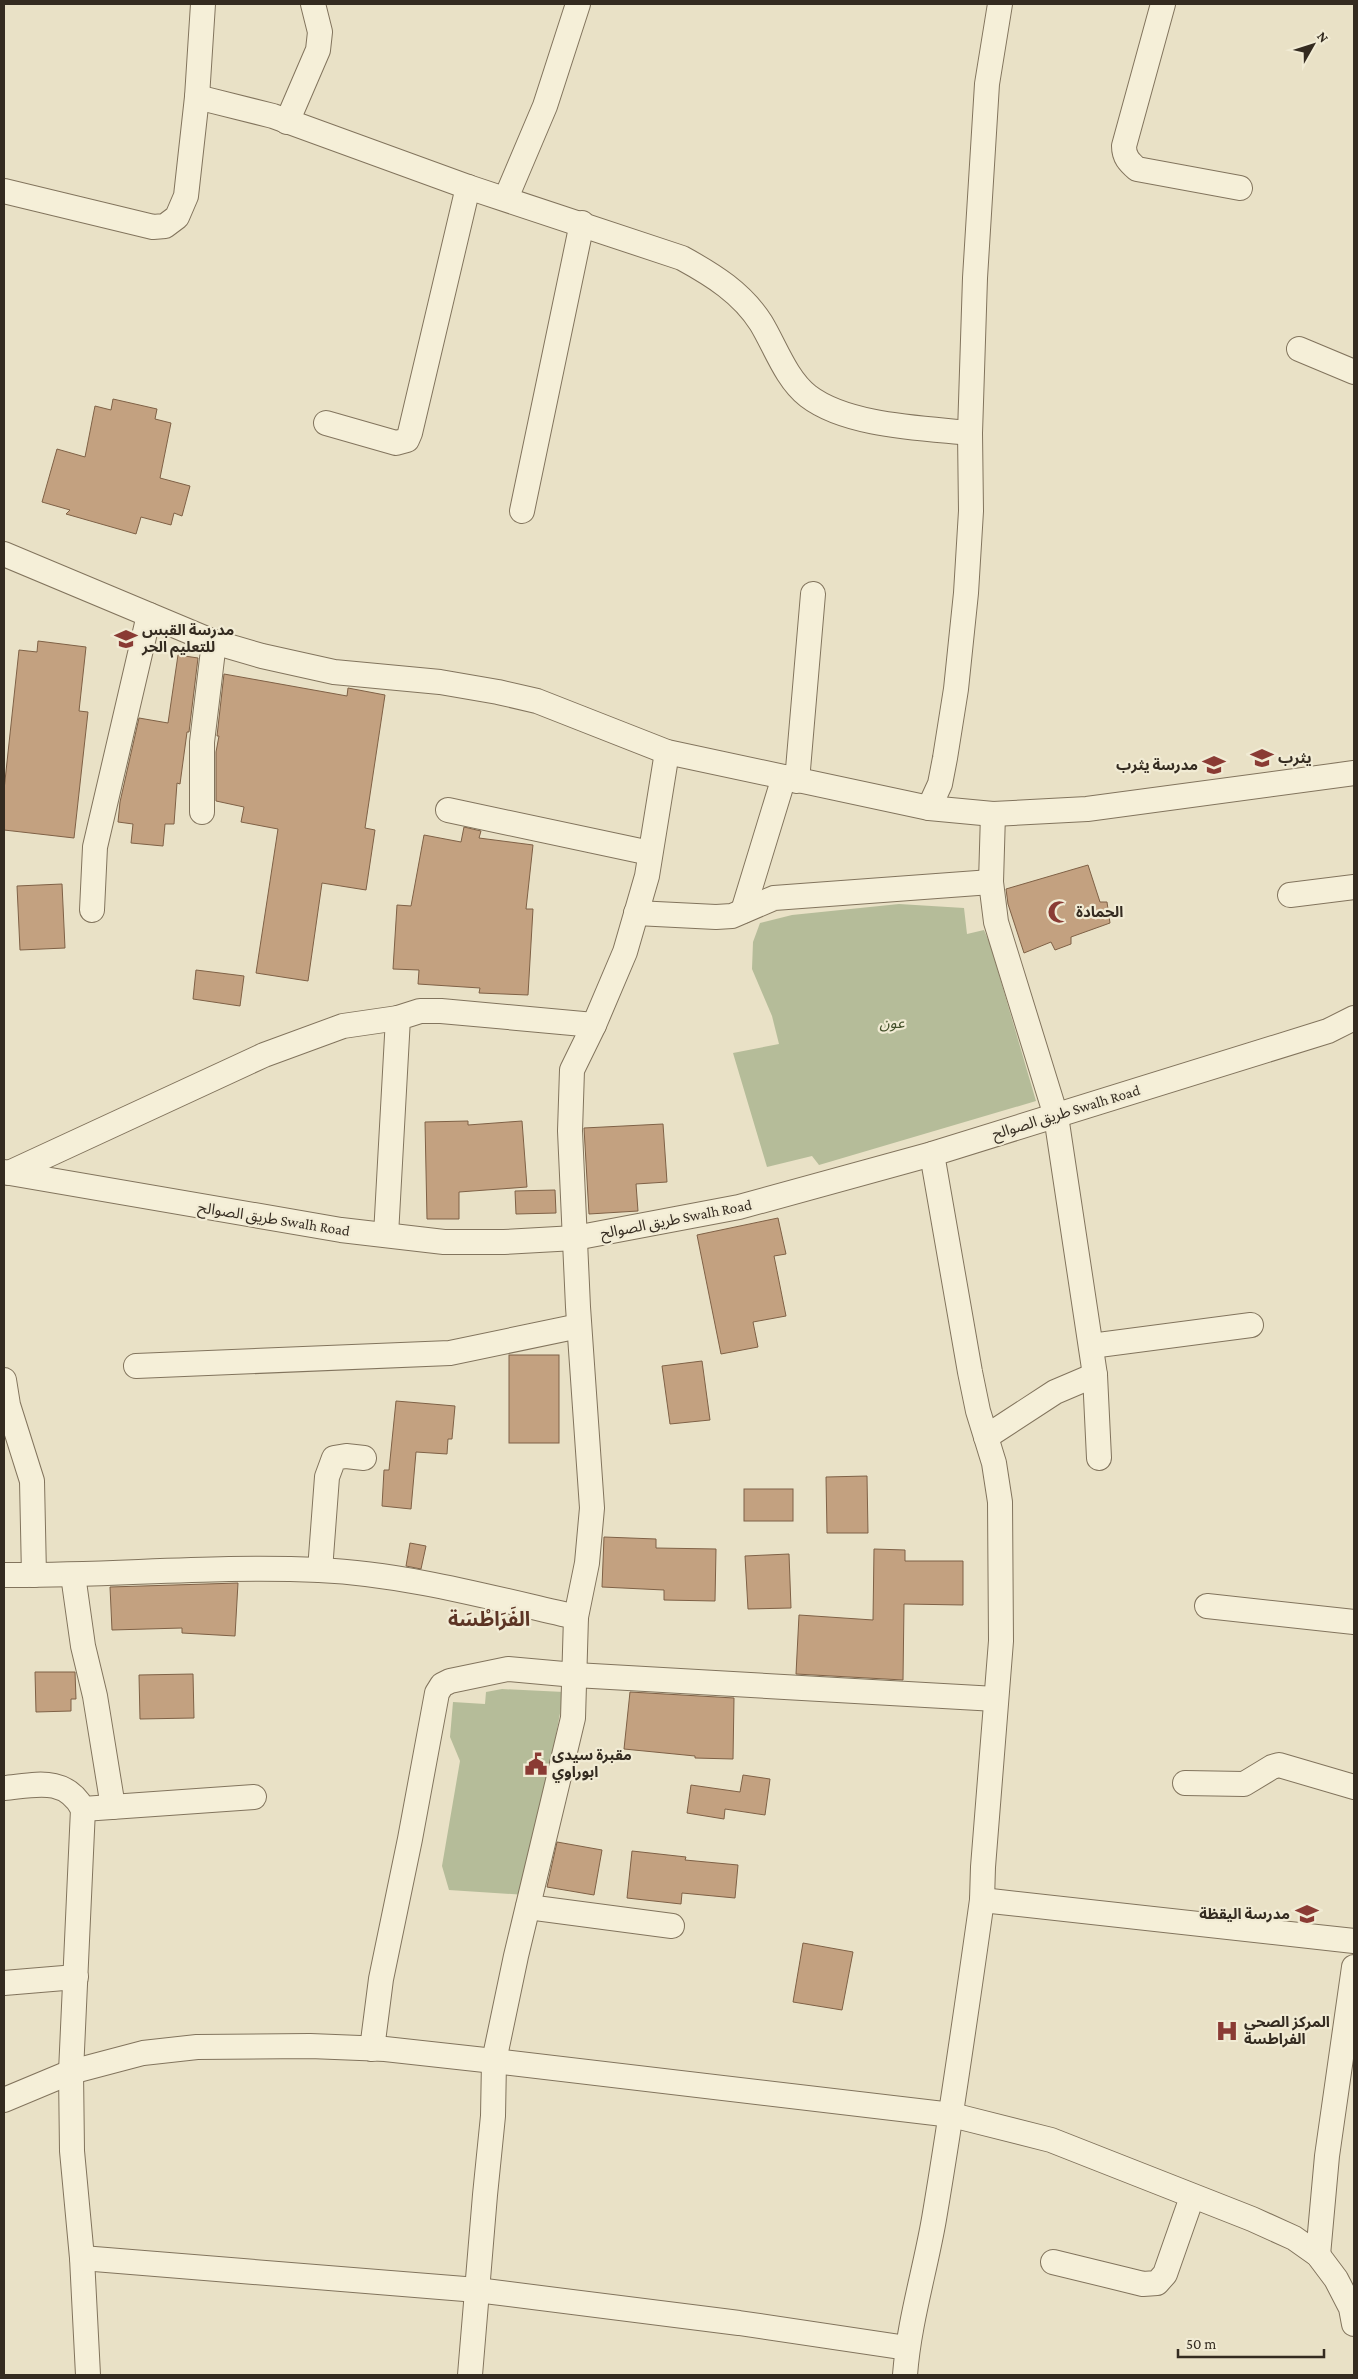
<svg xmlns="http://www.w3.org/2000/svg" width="1358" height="2379" font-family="'Crimson Pro','Noto Sans Arabic',serif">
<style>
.cemetery{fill:#b5bc99}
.building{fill:#c3a180;stroke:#7f6146}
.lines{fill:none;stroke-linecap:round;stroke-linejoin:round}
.minor-casing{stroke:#82745d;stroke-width:26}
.minor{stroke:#f5efd8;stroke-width:24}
.labels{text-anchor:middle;stroke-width:4.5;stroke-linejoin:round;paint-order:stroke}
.poi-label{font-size:15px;font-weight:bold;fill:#342b20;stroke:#f1ebd4;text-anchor:start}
.park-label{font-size:15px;font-style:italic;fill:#414e28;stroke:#f1ebd4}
.street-label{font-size:15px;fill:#342b20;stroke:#f1ebd4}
.district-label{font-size:20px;font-weight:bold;fill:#5c3424;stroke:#f1ebd4}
</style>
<rect width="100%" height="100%" fill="#e9e1c6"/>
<g class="cemetery">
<path d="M899,904L964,908L967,934L984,930L990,944L1036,1101L819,1165L812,1156L767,1167L733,1053L779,1044L772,1016L752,969L753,942L760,923L792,915Z"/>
<path d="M502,1689L564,1692L526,1895L449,1890L442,1866L460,1761L450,1737L453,1702L485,1704L486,1692Z"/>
</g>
<g class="building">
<path d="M113,399L157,409L155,419L171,423L160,478L190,486L182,516L174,513L171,525L141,517L136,534L66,514L70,510L42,502L57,449L85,457L95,406L111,410Z"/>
<path d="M38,641L86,647L79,711L88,712L74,838L4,830V790L19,650L37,652Z"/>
<path d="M178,655L198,658L189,732H187L180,784L177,783L174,824H165L163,846L131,843L133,824L118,822L120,802L139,718L168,723Z"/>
<path d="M224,674L347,696L348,688L385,695L365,828L375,830L366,890L322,883L308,981L256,973L278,829L241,822L244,807L216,801V752L219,736H217Z"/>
<path d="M464,827L481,831L479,838L533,845L526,909H533L528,995L479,993L480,988L418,984L419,970L393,969L397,905L411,906L424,835L461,842Z"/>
<path d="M1088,865L1100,902H1107L1110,923L1071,937V944L1055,950L1051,942L1024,953L1008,904L1006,889Z"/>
<path d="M62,884L65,948L20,950L17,886Z"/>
<path d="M196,970L244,976L240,1006L193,999Z"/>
<path d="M468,1121V1125L522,1121L527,1187L459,1192V1219H427L425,1122Z"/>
<path d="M663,1124L667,1182L636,1184L638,1211L589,1214L584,1128Z"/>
<path d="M555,1190L556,1213L516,1214L515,1191Z"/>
<path d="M778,1218L786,1254L774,1256L786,1316L753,1322L758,1347L721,1354L697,1235Z"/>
<rect x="509" y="1355" width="50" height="88"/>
<path d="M702,1361L710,1420L670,1424L662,1366Z"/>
<path d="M396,1401L455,1406L452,1439H448L447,1454L416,1452L411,1509L382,1506L384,1470H389Z"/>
<path d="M867,1476L868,1533H827L826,1477Z"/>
<rect x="744" y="1489" width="49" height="32"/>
<path d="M604,1537L656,1539V1548L716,1549L715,1601L664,1600V1590L602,1587Z"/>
<path d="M410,1543L426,1546L421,1569L406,1566Z"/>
<path d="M874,1549L905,1550V1561H963V1605L904,1604L903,1680L796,1674L799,1615L873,1620Z"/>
<path d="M789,1554L791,1608L748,1609L745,1556Z"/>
<path d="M238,1583L235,1636L182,1633V1628L112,1630L110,1587Z"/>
<path d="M35,1672H75L76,1699H71V1711L36,1712Z"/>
<path d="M193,1674L194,1718L140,1719L139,1675Z"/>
<path d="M630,1692L734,1698L733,1759L695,1758V1756L624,1749Z"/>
<path d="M743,1775L770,1779L765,1815L725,1809L724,1819L687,1813L691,1785L740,1792Z"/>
<path d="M557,1842L602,1850L594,1895L547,1887Z"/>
<path d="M632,1851L686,1857L685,1860L738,1865L735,1898L682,1893L681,1904L627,1898Z"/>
<path d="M803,1943L853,1952L842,2010L793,2002Z"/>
</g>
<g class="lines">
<defs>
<g id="minor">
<path d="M1163,4L1124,146C1124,157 1129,162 1137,169L1240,188"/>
<path d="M197,97L273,116L468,187L682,258C713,275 742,293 761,323C775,346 786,379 808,396C847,426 922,428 970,433"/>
<path d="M287,122L318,50L320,32L313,4"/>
<path d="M4,191L153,227L165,226L177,217L186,196L197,97L203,4"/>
<path d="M506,198L545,106L578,4"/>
<path d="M1299,349L1354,372"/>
<path d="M326,423L396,443L407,440L410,433L468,187"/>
<path d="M522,511L582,223"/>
<path d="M4,554L214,642L262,656L334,672L440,682L498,692L537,701L667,752L929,808L993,814L1087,809L1354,773"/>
<path d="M797,781L813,594"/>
<path d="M929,808L940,784L945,758L956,689L966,593L971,511L970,433L975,278L987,84L1000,4"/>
<path d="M448,810L650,853"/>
<path d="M202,812V742L214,642"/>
<path d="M993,814L991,882L996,922L1056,1116L1095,1375L1099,1458"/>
<path d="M1290,895L1354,887"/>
<path d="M92,910L95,847L149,615"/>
<path d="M743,911L784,777"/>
<path d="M636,913L716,917L732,916L774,898L991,882"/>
<path d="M4,1172L341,1230L444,1242H504L575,1238L739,1207L932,1154L1328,1031L1354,1018"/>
<path d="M9,1173L264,1055L343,1026L398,1018"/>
<path d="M386,1235L398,1018L420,1011H441L594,1025"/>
<path d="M1091,1346L1251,1325"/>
<path d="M136,1366L450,1353L579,1326"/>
<path d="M4,1380L8,1405L32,1481L34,1575"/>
<path d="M986,1437L1055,1392L1095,1375"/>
<path d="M320,1570L327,1477L334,1458L346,1456L364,1458"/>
<path d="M4,1575C109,1576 214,1565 319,1570C406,1574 492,1598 576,1617"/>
<path d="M73,1575L83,1646L95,1696L113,1807"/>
<path d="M1207,1606L1354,1622"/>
<path d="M1185,1783L1244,1784L1272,1767L1279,1765L1354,1787"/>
<path d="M4,1788C36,1785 65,1776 83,1809L254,1797"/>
<path d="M83,1809L71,2072L72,2151L82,2258L88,2375"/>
<path d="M982,1900L1354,1941"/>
<path d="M528,1907L672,1926"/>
<path d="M4,1983L76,1977"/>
<path d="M372,2049L381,1979L410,1839L437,1693L442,1685L450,1681L508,1669L575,1675L996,1699"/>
<path d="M4,2100L71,2072L143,2053L197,2047L310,2046L385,2049L494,2061L952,2115L1051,2140L1252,2219L1294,2238L1318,2255L1336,2279L1351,2308L1354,2324"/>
<path d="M1318,2255L1327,2156L1354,1967"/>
<path d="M82,2258L477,2290L739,2323L907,2348"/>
<path d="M1053,2262L1143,2284L1157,2283L1165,2274L1192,2197"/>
<path d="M470,2375L485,2195L493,2116L494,2061L516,1956L573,1718L576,1617L587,1563L592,1508L578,1307L570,1131L572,1070L594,1025L625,952L647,876L667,752"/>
<path d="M905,2375C909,2322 925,2271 934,2219C952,2113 967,2006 982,1900L983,1867L1001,1641L1000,1502L994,1463L978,1411L970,1372L932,1154"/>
</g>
</defs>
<use href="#minor" class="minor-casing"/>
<use href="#minor" class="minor"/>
</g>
<defs>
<symbol id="school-bare" viewBox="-9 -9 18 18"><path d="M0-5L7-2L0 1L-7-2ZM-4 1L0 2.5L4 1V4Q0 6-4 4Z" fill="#8a3b34" stroke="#f1ebd4" stroke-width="2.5" paint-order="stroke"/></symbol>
<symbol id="mosque-bare" viewBox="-9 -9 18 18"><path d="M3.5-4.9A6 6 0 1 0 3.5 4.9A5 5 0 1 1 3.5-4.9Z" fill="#8a3b34" stroke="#f1ebd4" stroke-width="2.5" paint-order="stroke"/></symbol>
<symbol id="civic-bare" viewBox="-9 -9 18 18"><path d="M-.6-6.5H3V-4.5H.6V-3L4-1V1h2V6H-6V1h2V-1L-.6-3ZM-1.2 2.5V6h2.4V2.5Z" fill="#8a3b34" stroke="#f1ebd4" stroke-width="2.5" paint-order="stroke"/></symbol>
<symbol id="hospital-bare" viewBox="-9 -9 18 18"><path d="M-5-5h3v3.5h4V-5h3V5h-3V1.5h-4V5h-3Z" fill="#8a3b34" stroke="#f1ebd4" stroke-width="2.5" paint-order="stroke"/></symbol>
</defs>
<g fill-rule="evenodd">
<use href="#school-bare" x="110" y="623" width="32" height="32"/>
<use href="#school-bare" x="1246" y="742" width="32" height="32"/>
<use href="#school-bare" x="1198" y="749" width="32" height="32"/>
<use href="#mosque-bare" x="1043" y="896" width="32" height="32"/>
<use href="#civic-bare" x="520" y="1748" width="32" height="32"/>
<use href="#school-bare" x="1291" y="1898" width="32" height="32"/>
<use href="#hospital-bare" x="1211" y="2015" width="32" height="32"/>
</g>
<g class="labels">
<g class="poi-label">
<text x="142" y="635">مدرسة القبس<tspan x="142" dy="17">للتعليم الحر</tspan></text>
<text x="1278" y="763">يثرب</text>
<text x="1198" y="770" text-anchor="end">مدرسة يثرب</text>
<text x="1076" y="917">الحمادة</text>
<text x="552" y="1760">مقبرة سيدى<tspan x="552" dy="17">ابوراوي</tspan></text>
<text x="1290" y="1919" text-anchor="end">مدرسة اليقظة</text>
<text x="1244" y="2027">المركز الصحي<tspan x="1244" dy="17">الفراطسة</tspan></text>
</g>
<g class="park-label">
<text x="892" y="1028">عون</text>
</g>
<g class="street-label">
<text transform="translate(1066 1112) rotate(-17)" y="5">طريق الصوالح Swalh Road</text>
<text transform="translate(274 1219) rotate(9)" y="5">طريق الصوالح Swalh Road</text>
<text transform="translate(676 1219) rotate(-11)" y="5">طريق الصوالح Swalh Road</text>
</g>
<g class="district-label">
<text x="489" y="1626">الفَرَاطْسَة</text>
</g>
</g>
<rect width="1358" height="2379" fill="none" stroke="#342b20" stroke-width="10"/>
<g transform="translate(1313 45) rotate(51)" stroke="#f1ebd4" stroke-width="4" paint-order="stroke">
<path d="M0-4L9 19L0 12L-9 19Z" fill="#342b20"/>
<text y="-8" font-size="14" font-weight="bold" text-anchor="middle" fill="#342b20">N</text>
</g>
<path d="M1178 2349v8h146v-8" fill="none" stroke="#342b20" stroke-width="2.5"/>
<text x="1186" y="2349" font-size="15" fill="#342b20" stroke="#f1ebd4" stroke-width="4" paint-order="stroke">50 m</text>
</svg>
